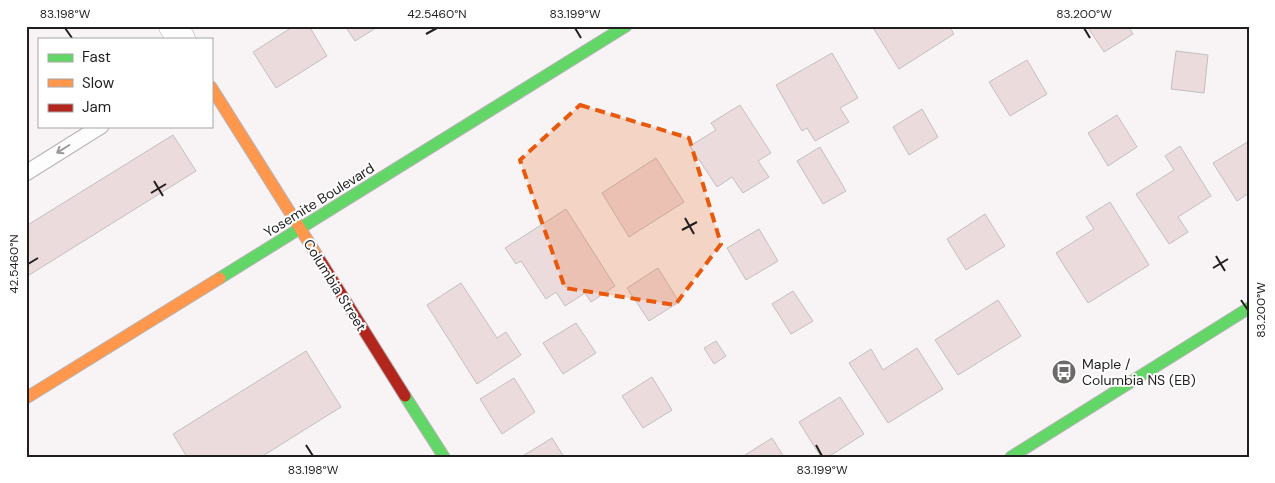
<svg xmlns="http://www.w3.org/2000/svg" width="1275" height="483" font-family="'DM Sans',sans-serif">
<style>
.building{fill:#ebdbdd;stroke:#c3bfc0}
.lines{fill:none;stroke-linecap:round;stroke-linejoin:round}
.lane-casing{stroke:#b7b3b4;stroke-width:17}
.street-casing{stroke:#b7b3b4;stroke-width:29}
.fast-casing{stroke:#b7b3b4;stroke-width:13}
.slow-casing{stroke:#b7b3b4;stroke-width:13}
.jam-casing{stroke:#b7b3b4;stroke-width:13}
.lane{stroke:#fefdfd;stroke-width:15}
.street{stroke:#fefdfd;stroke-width:28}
.fast{stroke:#63d668;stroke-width:11}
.slow{stroke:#ff974d;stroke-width:11}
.jam{stroke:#b3261e;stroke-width:11}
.oneway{stroke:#9b9999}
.marked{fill:#e8590c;fill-opacity:0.2;stroke:#e8590c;stroke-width:4;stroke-dasharray:10 6;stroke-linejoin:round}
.ticks{fill:none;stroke:#211e1e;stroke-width:2}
.labels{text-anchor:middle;stroke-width:4;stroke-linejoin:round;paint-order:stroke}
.street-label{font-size:14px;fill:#211e1e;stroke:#fff}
.poi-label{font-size:14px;fill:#211e1e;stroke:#fff;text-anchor:start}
.neatline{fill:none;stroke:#211e1e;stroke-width:2}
.ticks-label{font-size:12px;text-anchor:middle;fill:#211e1e}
</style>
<rect width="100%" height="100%" fill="#f8f3f4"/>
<g class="building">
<path d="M294,26H309L327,56L276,88L253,52Z"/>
<path d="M345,26H379L355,41Z"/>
<path d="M872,26H949L954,34L899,69Z"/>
<path d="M1087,26H1128L1133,34L1104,52Z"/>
<path d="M1176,51L1208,55L1204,93L1171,89Z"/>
<path d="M832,53L858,98L840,108L849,122L815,141L807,128L802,131L776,85Z"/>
<path d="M1027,60L1047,94L1010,116L989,82Z"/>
<path d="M740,105L771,153L758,161L769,177L743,193L732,177L717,187L690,146L716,130L711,123Z"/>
<path d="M922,109L938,137L909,155L893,127Z"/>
<path d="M1117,115L1137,147L1108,166L1088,133Z"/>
<path d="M173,135L196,171L26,277V226Z"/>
<path d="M1249,141V193L1237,201L1213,163Z"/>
<path d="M1180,146L1211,196L1178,217L1188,232L1169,244L1136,194L1174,170L1165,156Z"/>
<path d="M820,147L846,191L823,204L797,161Z"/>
<path d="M656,158L684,202L629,237L602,193Z"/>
<path d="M1110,202L1149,265L1088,303L1056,253L1094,229L1086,217Z"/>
<path d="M566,209L615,286L591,302L585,293L565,306L556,292L546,299L521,261L516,264L505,248Z"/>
<path d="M985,214L1005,246L966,270L947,239Z"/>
<path d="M759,229L778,261L746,280L727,248Z"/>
<path d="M658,268L679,302L649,321L627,288Z"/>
<path d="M461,283L497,338L506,332L521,355L477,384L427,305Z"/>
<path d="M793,291L813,321L791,334L772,304Z"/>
<path d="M998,300L1021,336L958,375L935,340Z"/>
<path d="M576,323L596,353L563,374L543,343Z"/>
<path d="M716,341L726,356L714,364L704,348Z"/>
<path d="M917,348L943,389L888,423L849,363L871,349L883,370Z"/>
<path d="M306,351L341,407L261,457H187L173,434Z"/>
<path d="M652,377L672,410L643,428L622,396Z"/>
<path d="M514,378L535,412L502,434L480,399Z"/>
<path d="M840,397L864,434L828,457H821L799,422Z"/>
<path d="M552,438L564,457H521Z"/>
<path d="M772,438L784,457H742Z"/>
</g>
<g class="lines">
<defs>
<path id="lane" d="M26,173L101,126"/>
<path id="street" d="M173,26L181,39"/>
<g id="fast">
<path d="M220,278L626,26"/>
<path d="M405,396L444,457"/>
<path d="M1011,457L1249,308"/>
</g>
<g id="slow">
<path d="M211,87L318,257"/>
<path d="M26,398L220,278"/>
</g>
<path id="jam" d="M318,257L405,396"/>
</defs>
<use href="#lane" class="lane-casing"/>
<use href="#street" class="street-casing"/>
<use href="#fast" class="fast-casing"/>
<use href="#slow" class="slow-casing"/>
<use href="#jam" class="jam-casing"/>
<use href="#lane" class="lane"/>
<use href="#street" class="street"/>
<use href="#fast" class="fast"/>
<use href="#slow" class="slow"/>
<use href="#jam" class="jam"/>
</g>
<defs><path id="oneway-shaft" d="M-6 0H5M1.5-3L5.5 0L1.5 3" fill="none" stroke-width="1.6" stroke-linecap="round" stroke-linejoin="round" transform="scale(1.25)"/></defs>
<use class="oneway" href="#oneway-shaft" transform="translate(63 149) rotate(148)"/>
<path class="marked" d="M580,105L689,138L721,244L675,305L565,288L520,160Z"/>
<path class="ticks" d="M65,28L72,38M575,28L581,38M1084,28L1090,38M426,34L437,28M154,181L163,196M151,193L166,184M685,218L694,234M682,230L697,222M1216,256L1225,271M28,264L38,258M1213,268L1228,259M1241,300L1248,310M306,445L313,456M816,445L822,456"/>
<defs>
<symbol id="bus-disc" viewBox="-11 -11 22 22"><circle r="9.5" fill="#6c6969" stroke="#fff"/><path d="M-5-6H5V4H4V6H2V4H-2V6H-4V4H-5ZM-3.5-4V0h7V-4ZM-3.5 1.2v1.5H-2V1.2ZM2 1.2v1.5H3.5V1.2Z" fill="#fff"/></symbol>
</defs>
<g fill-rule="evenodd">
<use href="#bus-disc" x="1050" y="358" width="28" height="28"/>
</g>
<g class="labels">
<g class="street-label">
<text transform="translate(319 200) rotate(-32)" y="5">Yosemite Boulevard</text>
<text transform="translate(335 285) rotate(58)" y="5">Columbia Street</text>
</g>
<g class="poi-label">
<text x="1082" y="369">Maple /<tspan x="1082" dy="16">Columbia NS (EB)</tspan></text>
</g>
</g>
<rect width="1275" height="483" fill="none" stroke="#ffffff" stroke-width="55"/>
<rect x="38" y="38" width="175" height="90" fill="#ffffff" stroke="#a6a5a5"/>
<rect x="48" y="54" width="25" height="8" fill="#63d668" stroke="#a6a5a5"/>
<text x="82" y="62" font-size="15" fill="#211e1e">Fast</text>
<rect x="48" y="79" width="25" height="8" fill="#ff974d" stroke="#a6a5a5"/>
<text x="82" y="88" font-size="15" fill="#211e1e">Slow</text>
<rect x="48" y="104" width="25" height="8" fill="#b3261e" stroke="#a6a5a5"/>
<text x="82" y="112" font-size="15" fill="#211e1e">Jam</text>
<rect x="28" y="28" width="1220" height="428" class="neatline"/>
<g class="ticks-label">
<text x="65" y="18">83.198°W</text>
<text x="437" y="18">42.5460°N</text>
<text x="575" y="18">83.199°W</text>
<text x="1084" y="18">83.200°W</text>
<text transform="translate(14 264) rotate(-90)" y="4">42.5460°N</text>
<text transform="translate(1261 310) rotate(-90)" y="4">83.200°W</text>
<text x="313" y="474">83.198°W</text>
<text x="822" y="474">83.199°W</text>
</g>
</svg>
